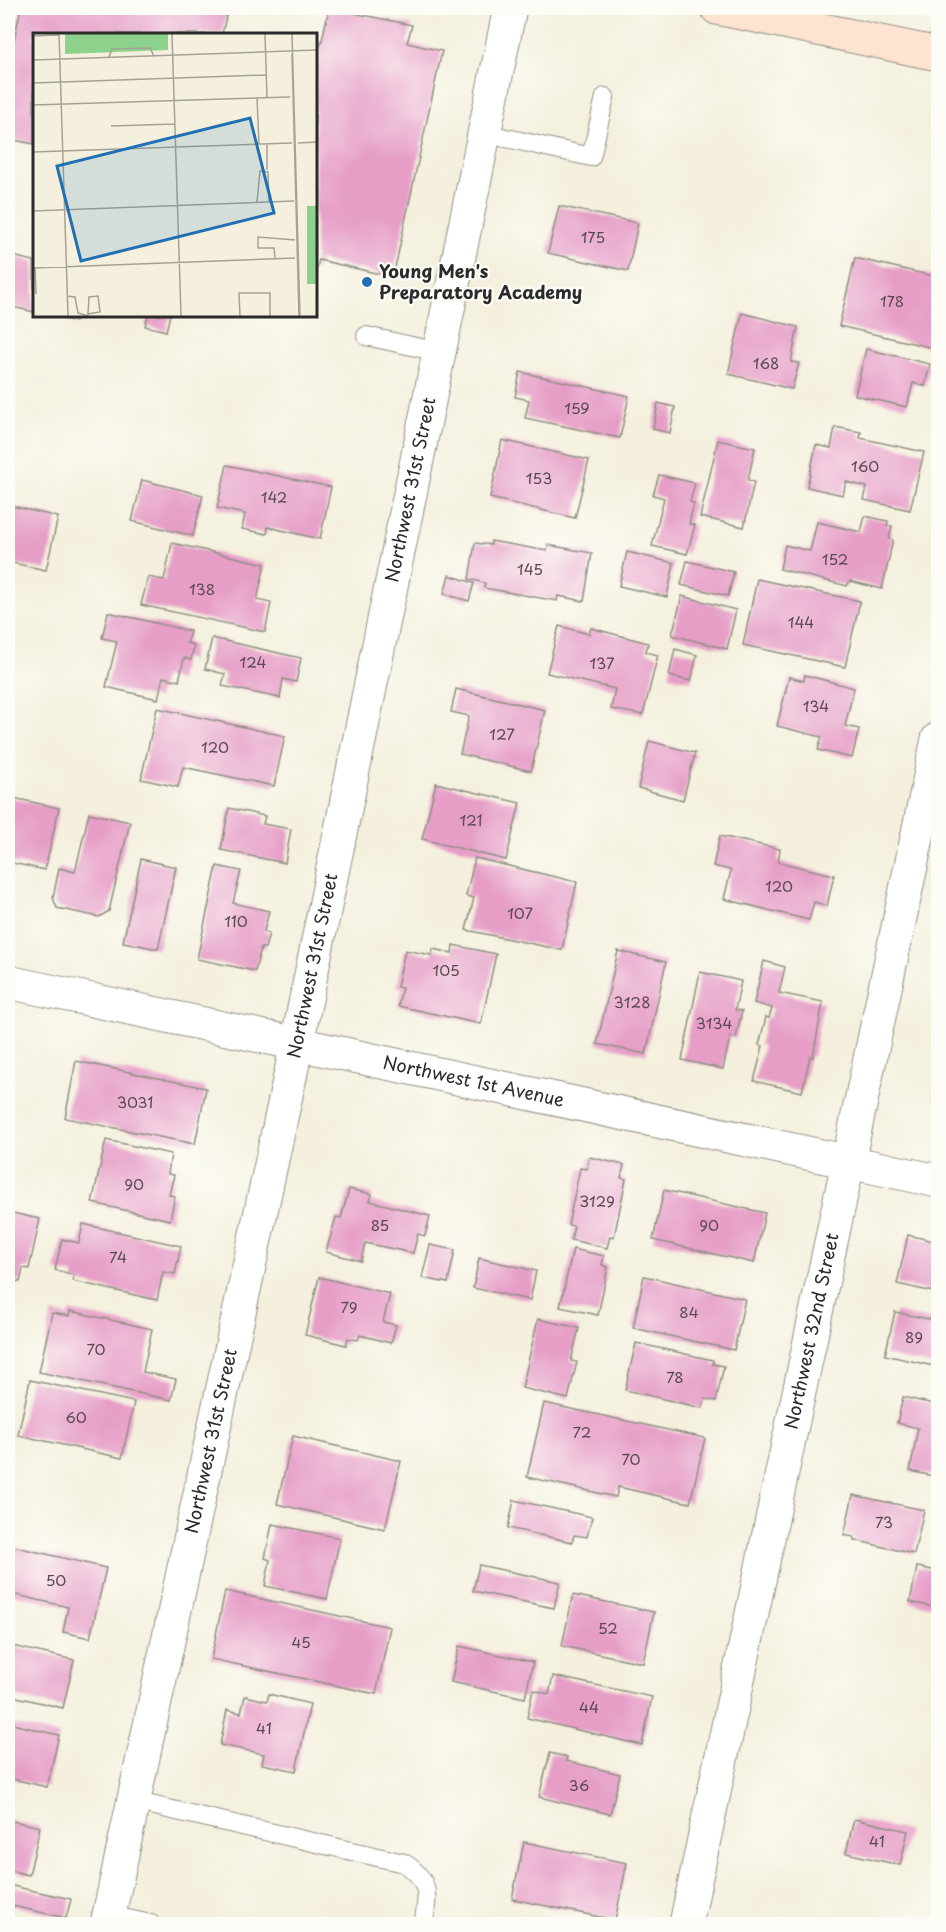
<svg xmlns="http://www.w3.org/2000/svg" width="946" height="1932" font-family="'Playpen Sans',sans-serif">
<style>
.building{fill:#e69ec7}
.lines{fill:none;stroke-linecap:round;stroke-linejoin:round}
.lane-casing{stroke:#908e84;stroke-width:20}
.street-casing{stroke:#908e84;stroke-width:35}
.secondary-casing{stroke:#908e84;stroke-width:35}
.lane{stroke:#fff;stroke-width:18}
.street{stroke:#fff;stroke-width:33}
.secondary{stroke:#fde4d1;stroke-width:33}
.poi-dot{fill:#1f6fb2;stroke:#fdfcf7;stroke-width:2}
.labels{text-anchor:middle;stroke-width:4.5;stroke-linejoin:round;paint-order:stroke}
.number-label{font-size:15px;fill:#5a4852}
.poi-label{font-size:18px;font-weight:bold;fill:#2b2b2b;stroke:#fdfcf7;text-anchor:start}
.street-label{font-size:18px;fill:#2b2b2b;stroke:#fdfcf7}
.inset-road{fill:none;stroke:#a4a196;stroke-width:1.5}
.view{fill:#1f6fb2;fill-opacity:0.15;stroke:#1f6fb2;stroke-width:3}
.inset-edge{fill:none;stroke:#2b2b2b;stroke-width:3}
</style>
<rect width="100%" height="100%" fill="#fdfcf7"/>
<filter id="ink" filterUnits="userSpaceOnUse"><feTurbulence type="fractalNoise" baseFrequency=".0167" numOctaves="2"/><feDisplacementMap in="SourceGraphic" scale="12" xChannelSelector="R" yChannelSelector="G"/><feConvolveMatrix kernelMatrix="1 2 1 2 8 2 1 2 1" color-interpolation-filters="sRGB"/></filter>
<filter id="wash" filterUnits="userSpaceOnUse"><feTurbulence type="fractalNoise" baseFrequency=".008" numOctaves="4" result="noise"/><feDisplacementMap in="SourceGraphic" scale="24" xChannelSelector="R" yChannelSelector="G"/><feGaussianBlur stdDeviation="1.35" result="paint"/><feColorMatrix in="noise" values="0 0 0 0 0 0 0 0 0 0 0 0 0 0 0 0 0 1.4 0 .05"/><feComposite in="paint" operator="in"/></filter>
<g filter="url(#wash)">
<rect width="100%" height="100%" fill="#f4f0dd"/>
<g id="blocks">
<g class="building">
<path d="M21,8H228L222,34H34V144L8,139V66Z"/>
<path d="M329,8L412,25L407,43L442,51L393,277L319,260L315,275V44L321,45Z"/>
<path d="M559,206L638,223L628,271L548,253Z"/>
<path d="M8,255L34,261V312L8,306Z"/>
<path d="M855,258L938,277V349L839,326Z"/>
<path d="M742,313L798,327L791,362L799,363L792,389L728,374Z"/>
<path d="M51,315H77L75,322Z"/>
<path d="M148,315H170L166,331L145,326Z"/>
<path d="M866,349L930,364L925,386L913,383L907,407L855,395Z"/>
<path d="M520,372L629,396L620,438L525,418L529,400L515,397Z"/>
<path d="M658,403L675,407L670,433L653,429Z"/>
<path d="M835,427L861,432L860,438L924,452L910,510L864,500L867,487L846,482L843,495L807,487L816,445L831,448Z"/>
<path d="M502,440L589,460L575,518L490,498Z"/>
<path d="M718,440L755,448L748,480L754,482L744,527L700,517Z"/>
<path d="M227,465L331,487L320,539L268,527L267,534L242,529L245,514L217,508Z"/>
<path d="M659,475L695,483L690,502L694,503L689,524L695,525L687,554L652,546L664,498L653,495Z"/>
<path d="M142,480L203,495L193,536L132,521Z"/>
<path d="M8,505L58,517L46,570L8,562Z"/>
<path d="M865,516L888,521L887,526H892L889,539L893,540L882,589L850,581L847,586L780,569L785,545L810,551L817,522L861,532Z"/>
<path d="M491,541L547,551L548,545L592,553L584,601L558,596L557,601L484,588L485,583L469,579L475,543L491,545Z"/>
<path d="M172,543L265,564L257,600L271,603L265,632L141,605L148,577L164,580Z"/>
<path d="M627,552L674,563L667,597L619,586Z"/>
<path d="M687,561L734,572L728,596L681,585Z"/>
<path d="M449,575L474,583L469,601L444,594Z"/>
<path d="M757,579L860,601L845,667L743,645Z"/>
<path d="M682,596L736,610L727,649L672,635Z"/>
<path d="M108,612L190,631L187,643L194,645L191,660L184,658L179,681L163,677L158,699L106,687L117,641L102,638Z"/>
<path d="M559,626L589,634L591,628L648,643L646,652L658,655L643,715L611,709L615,689L547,673Z"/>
<path d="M212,638L301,658L296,682L283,679L280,698L222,686L225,674L205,669Z"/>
<path d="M675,649L697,655L691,681L669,676Z"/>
<path d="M805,675L854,688L845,726L859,729L852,758L818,750L822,737L777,726L789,677L804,681Z"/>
<path d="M456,689L545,710L531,771L460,754L469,716L451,712Z"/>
<path d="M157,708L285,736L274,786L183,767L178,787L141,779Z"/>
<path d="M649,741L695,753L683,800L638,788Z"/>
<path d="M436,783L520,803L506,860L422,839Z"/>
<path d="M9,797L59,808L45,870L8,862Z"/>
<path d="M229,808L265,816L263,824L291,829L285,863L221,850Z"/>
<path d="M89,813L130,822L109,911L99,917L57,908L53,898L59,868L75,872Z"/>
<path d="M720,836L780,849L778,862L834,875L827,906L814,902L809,920L724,899L731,870L713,866Z"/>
<path d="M475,858L577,882L562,950L466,930L474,898L466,896Z"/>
<path d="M141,859L176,867L158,949L123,942Z"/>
<path d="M217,866L241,871L233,903L269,911L264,932L269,933L265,948H261L255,971L197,959Z"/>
<path d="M453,945L496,954L481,1024L398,1006L402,988L397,987L405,950L432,955L433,949L452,953Z"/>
<path d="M618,951L666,962L646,1054L597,1044Z"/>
<path d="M764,961L785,967L779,993L823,1002L813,1057L810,1056L802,1092L754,1081L763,1046L759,1045L766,1017L769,1018L772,1008L754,1003Z"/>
<path d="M700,972L741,981L735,1010L742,1011L736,1038L730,1037L723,1069L682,1060Z"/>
<path d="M76,1061L206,1088L195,1144L65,1118Z"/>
<path d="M937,1077H938V1097L934,1096Z"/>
<path d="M106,1140L171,1154L168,1174L174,1175L169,1195L175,1196L170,1220L92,1203Z"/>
<path d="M589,1157L624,1165L621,1178L626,1179L614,1237L610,1236L607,1248L571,1240L574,1226L568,1225L580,1168L587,1169Z"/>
<path d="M349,1189L372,1194L370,1201L430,1216L425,1236L418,1234L413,1253L365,1243L361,1261L326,1252L336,1217L341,1218Z"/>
<path d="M664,1190L765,1213L754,1263L653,1240Z"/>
<path d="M8,1212L40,1219L29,1269L23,1268L20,1282L8,1280Z"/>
<path d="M83,1224L181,1246L175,1274L163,1272L157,1300L73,1281L74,1275L55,1270L62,1239L79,1243Z"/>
<path d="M908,1235L938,1242V1293L897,1284Z"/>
<path d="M430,1245L455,1250L448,1283L422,1278Z"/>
<path d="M573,1249L604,1256L602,1265L608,1267L598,1315L560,1307Z"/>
<path d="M479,1258L536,1271L530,1300L473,1288Z"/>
<path d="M644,1276L745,1299L734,1350L633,1328Z"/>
<path d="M319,1277L390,1294L383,1322L396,1325L391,1343L360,1335L358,1340L348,1338L346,1345L305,1335Z"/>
<path d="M70,1311L152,1329L143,1372L176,1379L171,1400L39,1372L52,1313L69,1316Z"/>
<path d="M895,1312L938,1321V1367L885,1355Z"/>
<path d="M538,1319L579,1328L571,1361L577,1362L568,1399L522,1388Z"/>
<path d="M636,1343L713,1360V1364L724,1366L716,1401L705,1399L702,1408L625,1390Z"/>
<path d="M30,1380L134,1402L122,1458L18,1435Z"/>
<path d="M903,1397L938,1405V1477L910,1471L918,1428L897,1423Z"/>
<path d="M544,1403L705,1438L690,1503L618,1487L616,1497L527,1477Z"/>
<path d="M293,1436L401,1461L385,1529L277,1504Z"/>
<path d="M853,1495L924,1510L914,1554L854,1540V1537L844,1535Z"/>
<path d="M514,1500L592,1517L587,1537L574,1535L572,1542L508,1528Z"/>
<path d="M272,1524L340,1538L327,1599L265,1586L270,1560L265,1558Z"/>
<path d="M8,1545L106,1568L90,1638L63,1632L68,1607L8,1593Z"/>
<path d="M479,1565L560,1582L554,1608L473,1591Z"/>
<path d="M917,1567L938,1571V1608L910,1602Z"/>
<path d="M225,1591L390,1627L376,1694L211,1659Z"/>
<path d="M573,1595L654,1612L643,1663L562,1646Z"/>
<path d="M8,1645L74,1660L63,1708L8,1695Z"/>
<path d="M459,1646L533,1662L525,1698L451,1682Z"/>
<path d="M553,1676L652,1697L642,1745L527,1718L533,1690L549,1694Z"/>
<path d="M269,1694L310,1704L296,1771L262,1764L264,1754L220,1745L227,1710L241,1713L245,1696L267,1701Z"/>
<path d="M8,1723L59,1735L47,1787L8,1778Z"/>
<path d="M550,1753L567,1757L566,1761L620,1774L610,1814L539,1797Z"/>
<path d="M854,1819L908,1831L900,1865L846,1853Z"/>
<path d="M8,1820L40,1827L29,1875L8,1870Z"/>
<path d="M524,1842L627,1863L615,1920L512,1899Z"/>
<path d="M8,1885L71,1899L66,1918L8,1905Z"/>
</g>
</g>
</g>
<g filter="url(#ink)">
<use href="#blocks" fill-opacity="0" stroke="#908e84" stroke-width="1.5"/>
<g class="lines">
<defs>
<g id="lane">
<path d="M484,133L591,157L605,97"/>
<path d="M366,336L439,352"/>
<path d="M133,1801L404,1863C430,1879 429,1897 423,1924"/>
<path d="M109,1915L151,1924"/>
</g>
<g id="street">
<path id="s1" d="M8,982L938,1181"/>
<path id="s2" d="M107,1924L291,1072L510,8"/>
<path id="s3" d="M686,1924L938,739"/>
</g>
<path id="secondary" d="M717,8L938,54"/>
</defs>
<use href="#lane" class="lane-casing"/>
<use href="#street" class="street-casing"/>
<use href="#secondary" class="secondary-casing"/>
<use href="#lane" class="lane"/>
<use href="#street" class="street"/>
<use href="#secondary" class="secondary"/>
</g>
</g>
<circle class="poi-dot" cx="367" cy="282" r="6"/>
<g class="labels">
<g class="number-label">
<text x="593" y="243">175</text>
<text x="892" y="307">178</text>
<text x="766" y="369">168</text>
<text x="577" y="414">159</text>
<text x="865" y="472">160</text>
<text x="539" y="484">153</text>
<text x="274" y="503">142</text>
<text x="835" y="565">152</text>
<text x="530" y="575">145</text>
<text x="202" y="595">138</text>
<text x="801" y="628">144</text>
<text x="253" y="668">124</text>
<text x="602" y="669">137</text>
<text x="816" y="712">134</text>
<text x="502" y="740">127</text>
<text x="215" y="753">120</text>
<text x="471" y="826">121</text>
<text x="779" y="892">120</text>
<text x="520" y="919">107</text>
<text x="236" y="927">110</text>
<text x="446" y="976">105</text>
<text x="632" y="1008">3128</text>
<text x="714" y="1029">3134</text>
<text x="135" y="1108">3031</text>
<text x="134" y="1190">90</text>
<text x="597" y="1207">3129</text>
<text x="380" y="1231">85</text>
<text x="709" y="1231">90</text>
<text x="118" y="1263">74</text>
<text x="349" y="1313">79</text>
<text x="689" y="1318">84</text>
<text x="914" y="1343">89</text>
<text x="96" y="1355">70</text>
<text x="675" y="1383">78</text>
<text x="76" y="1423">60</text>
<text x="582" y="1438">72</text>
<text x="631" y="1465">70</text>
<text x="884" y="1528">73</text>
<text x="56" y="1586">50</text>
<text x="608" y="1634">52</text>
<text x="301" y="1648">45</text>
<text x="589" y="1713">44</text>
<text x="264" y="1734">41</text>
<text x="579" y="1791">36</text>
<text x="877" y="1847">41</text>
</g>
<g class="poi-label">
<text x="379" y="278">Young Men's<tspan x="379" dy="21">Preparatory Academy</tspan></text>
</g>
<g class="street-label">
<text dy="6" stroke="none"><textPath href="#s2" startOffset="1466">Northwest 31st Street</textPath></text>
<text dy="6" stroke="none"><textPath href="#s2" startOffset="980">Northwest 31st Street</textPath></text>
<text dy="6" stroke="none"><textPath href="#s1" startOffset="476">Northwest 1st Avenue</textPath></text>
<text dy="6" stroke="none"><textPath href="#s3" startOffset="606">Northwest 32nd Street</textPath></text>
<text dy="6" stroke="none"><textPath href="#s2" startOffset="494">Northwest 31st Street</textPath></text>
</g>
</g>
<g transform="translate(33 33)">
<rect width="284" height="284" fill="#f4f0dd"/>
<path d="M32,1H135V17L32,21ZM274,173H283V251H274Z" fill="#8dd28c"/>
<path class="inset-road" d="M26,1L35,283M139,1L148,283M232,1L234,65M259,1L267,283M0,3L26,2M259,21L266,283M76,24L79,16L117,15L121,23M0,27L284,17M0,50L233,42M224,65L226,111M0,72L257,64M78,93L142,91M265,110L284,109M0,119L259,110M234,137V111M224,169L227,138L235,139L236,169M0,178L261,168M242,225L241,215H225V204L262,207M0,235L262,225M2,235L3,261M34,263L42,264L45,280L55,283M65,263L67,279L55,281L56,264ZM207,283L206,260H237V283"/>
<path class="view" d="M217,85L241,180L48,228L24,133Z"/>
<rect width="284" height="284" class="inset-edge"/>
</g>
<rect width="946" height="1932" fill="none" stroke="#fdfcf7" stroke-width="30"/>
</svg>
